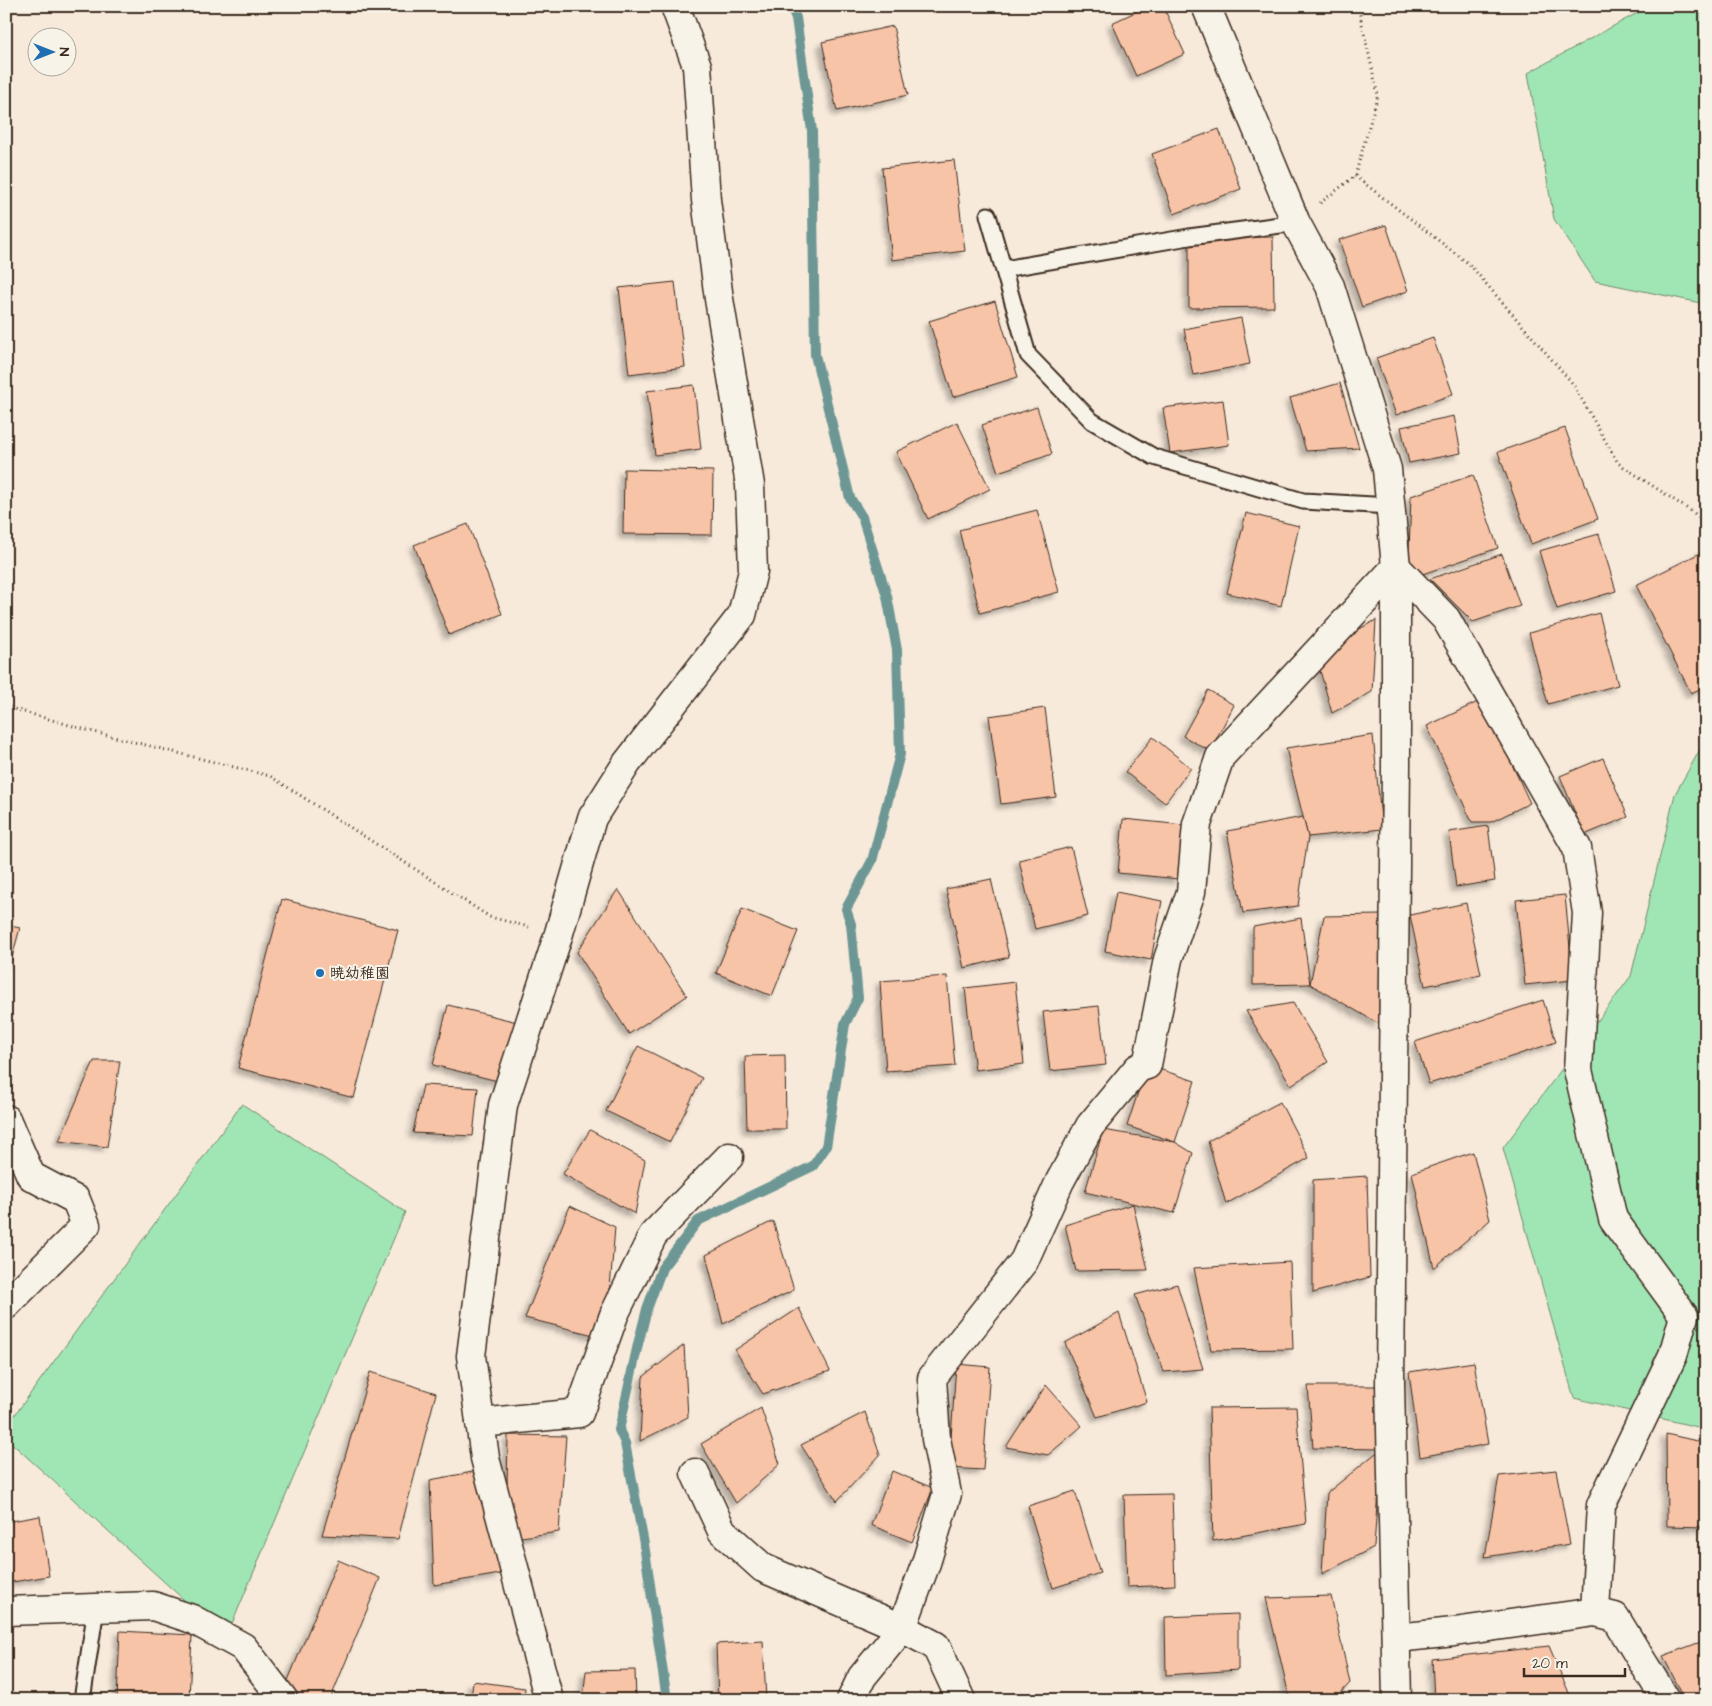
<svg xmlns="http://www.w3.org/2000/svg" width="1712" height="1706" font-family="'Architects Daughter','Klee One',sans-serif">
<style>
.green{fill:#a0e6b4;stroke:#6e8869}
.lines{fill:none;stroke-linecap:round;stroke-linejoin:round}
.stream{stroke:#6d9795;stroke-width:10}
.building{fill:#f7c4a8;stroke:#3b2a1e;filter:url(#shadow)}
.lane-casing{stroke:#3b2a1e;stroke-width:19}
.street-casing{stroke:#3b2a1e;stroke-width:31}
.path{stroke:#3b2a1e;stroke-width:3;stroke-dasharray:1 4;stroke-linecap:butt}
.lane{stroke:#f7f3e8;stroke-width:15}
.street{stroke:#f7f3e8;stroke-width:28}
.poi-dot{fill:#1f6fb2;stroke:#f7f3e8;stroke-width:2}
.labels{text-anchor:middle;stroke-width:4;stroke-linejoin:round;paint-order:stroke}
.poi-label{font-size:15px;font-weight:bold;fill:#3b2a1e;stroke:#f7f3e8;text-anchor:start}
</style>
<defs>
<filter id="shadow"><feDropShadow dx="-4.5" dy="4.5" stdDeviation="2.5" flood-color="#0004"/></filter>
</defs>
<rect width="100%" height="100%" fill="#f7eadb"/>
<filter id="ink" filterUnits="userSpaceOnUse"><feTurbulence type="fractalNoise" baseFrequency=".02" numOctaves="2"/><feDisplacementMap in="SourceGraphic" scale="10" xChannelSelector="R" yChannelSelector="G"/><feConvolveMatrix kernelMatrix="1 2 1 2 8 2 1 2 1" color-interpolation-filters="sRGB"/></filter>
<g filter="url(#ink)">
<g class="green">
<path d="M1650,6H1706V304L1595,281L1554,219L1528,73Z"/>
<path d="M1706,739V1429L1574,1398L1503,1148L1631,976L1675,794Z"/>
<path d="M242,1104L405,1212L226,1638L6,1438V1427Z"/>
</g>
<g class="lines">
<path class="stream" d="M667,1700L644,1544L625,1443L619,1430L638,1344L647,1309L662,1268L698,1221L813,1166L826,1147L845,1024L858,998L851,924L846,909L872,861L900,754L897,650L887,596L862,517L850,498L815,355L812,131L796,18L791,6"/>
</g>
<g class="building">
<path d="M1148,6H1163L1185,54L1136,76L1112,23Z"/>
<path d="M893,26L908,95L837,111L822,42Z"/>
<path d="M1219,129L1241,189L1174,214L1152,154Z"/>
<path d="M954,160L965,251L892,260L882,168Z"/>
<path d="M1386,225L1408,291L1362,307L1339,240Z"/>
<path d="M1189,237H1273L1274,307L1189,308Z"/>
<path d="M675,282L685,367L629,374L619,288Z"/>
<path d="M995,301L1018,377L953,397L929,321Z"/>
<path d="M1241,318L1250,364L1193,375L1184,329Z"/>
<path d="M1433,338L1453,394L1396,415L1376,358Z"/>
<path d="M1340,383L1359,448L1306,451L1290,398Z"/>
<path d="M694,385L701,449L655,455L647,391Z"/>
<path d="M1223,400L1229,445L1170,453L1163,408Z"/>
<path d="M1037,407L1052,454L998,472L982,425Z"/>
<path d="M1454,416L1461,453L1409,463L1401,427Z"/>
<path d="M957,422L990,489L928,519L896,452Z"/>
<path d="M1565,428L1598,519L1531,544L1498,452Z"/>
<path d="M624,469L713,471L712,535L623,534Z"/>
<path d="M1473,475L1498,548L1408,579L1411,496Z"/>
<path d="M1037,510L1059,592L980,613L959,530Z"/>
<path d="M1246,513L1299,526L1281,606L1227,593Z"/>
<path d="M468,524L502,614L449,635L414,545Z"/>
<path d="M1599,534L1616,591L1557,609L1539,551Z"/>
<path d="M1706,550V686L1691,693L1636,585Z"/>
<path d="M1502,554L1520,606L1473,622L1430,579Z"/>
<path d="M1599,613L1618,685L1548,704L1529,633Z"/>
<path d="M1376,620L1372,692L1332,713L1315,653Z"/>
<path d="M1208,690L1234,705L1210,751L1183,736Z"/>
<path d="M1482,700L1530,803L1491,822H1472L1427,726Z"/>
<path d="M1045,708L1056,797L1001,804L989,716Z"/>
<path d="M1373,735L1382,829L1308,837L1286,748Z"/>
<path d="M1153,737L1191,768L1165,803L1125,772Z"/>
<path d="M1603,758L1628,817L1584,835L1560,776Z"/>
<path d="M1303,817L1308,837L1298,906L1243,913L1227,831Z"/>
<path d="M1123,819L1184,825L1179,879L1118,873Z"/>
<path d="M1488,826L1495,881L1456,887L1449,832Z"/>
<path d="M1071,847L1088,916L1035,929L1019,860Z"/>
<path d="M991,879L1009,957L964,968L946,889Z"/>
<path d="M618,889L687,996L629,1034L577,952Z"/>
<path d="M1116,892L1162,901L1151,960L1105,951Z"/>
<path d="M1565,895L1573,980L1525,985L1516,900Z"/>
<path d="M282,899L398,930L354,1098L238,1068Z"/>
<path d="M1466,903L1481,974L1425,986L1410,915Z"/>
<path d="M742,909L798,931L772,996L716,973Z"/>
<path d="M1380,915L1379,1024L1310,984L1324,916Z"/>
<path d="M1301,918L1310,984L1253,985V927Z"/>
<path d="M6,925L20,928L6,979Z"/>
<path d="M947,976L955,1066L886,1071L880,981Z"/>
<path d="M1015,982L1024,1064L975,1070L965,988Z"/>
<path d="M1543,1000L1556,1042L1429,1084L1415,1042Z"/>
<path d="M1293,1003L1328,1062L1291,1085L1246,1011Z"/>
<path d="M448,1005L517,1022L502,1082L433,1065Z"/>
<path d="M1099,1006L1106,1065L1050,1071L1043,1012Z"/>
<path d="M638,1046L702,1078L670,1142L606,1111Z"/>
<path d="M785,1055L786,1129H747L745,1056Z"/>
<path d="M94,1061H120L107,1147L59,1141Z"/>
<path d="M1147,1065L1195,1081L1175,1142L1127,1126Z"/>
<path d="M423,1085L478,1088L473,1136L413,1133Z"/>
<path d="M1280,1102L1309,1158L1226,1204L1208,1141Z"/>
<path d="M590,1130L645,1160L635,1214L563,1174Z"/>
<path d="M1103,1130L1175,1142L1193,1153L1174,1213L1085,1192Z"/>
<path d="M1473,1152L1490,1220L1434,1268L1412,1173Z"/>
<path d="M1367,1176L1370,1277L1313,1293V1180Z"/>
<path d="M1133,1204L1148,1270L1076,1271L1065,1225Z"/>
<path d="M570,1206L615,1227L606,1338L525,1318Z"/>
<path d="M773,1221L794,1290L723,1324L706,1255Z"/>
<path d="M1290,1262L1293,1349L1211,1350L1194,1268Z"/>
<path d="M1177,1284L1203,1369L1164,1372L1135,1295Z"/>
<path d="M799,1308L830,1371L763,1394L735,1350Z"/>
<path d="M1119,1313L1147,1402L1097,1417L1065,1343Z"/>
<path d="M684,1345L688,1417L640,1441L643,1377Z"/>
<path d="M1474,1362L1488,1444L1420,1457L1409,1372Z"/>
<path d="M956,1364L990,1367L983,1470L949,1468Z"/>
<path d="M370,1372L436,1393L398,1539L322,1535Z"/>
<path d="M1046,1385L1082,1426L1048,1455L1006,1447Z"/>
<path d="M1308,1386H1378L1381,1449L1313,1448Z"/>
<path d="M1296,1407L1306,1524L1213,1541L1209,1408Z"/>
<path d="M761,1408L780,1464L736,1503L701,1444Z"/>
<path d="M865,1412L880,1455L837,1501L801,1445Z"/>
<path d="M1666,1434L1706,1443V1527L1667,1526Z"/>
<path d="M508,1435L566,1436L559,1532L506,1539Z"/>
<path d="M1381,1449L1374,1547L1322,1574L1327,1493Z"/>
<path d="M488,1469L500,1574L434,1585L430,1480Z"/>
<path d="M1556,1470L1570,1544L1485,1557L1499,1476Z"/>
<path d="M892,1471L933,1488L912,1542L871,1525Z"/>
<path d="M1075,1491L1100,1573L1053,1588L1028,1506Z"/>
<path d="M1172,1494L1175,1585L1127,1587L1124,1495Z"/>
<path d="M40,1516L49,1576L6,1583V1522Z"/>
<path d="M338,1560L380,1578L330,1700H309L284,1690Z"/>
<path d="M1331,1596L1350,1683L1334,1700H1290L1266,1598Z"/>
<path d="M1238,1614V1670L1166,1675L1165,1617Z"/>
<path d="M120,1631L192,1635L189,1700H117Z"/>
<path d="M1706,1640V1700H1685L1663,1656Z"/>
<path d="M763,1641L766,1700H718L716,1644Z"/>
<path d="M1549,1646L1572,1700H1434L1432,1659Z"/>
<path d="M635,1670L636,1700H583L586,1671Z"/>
<path d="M473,1681L525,1688L524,1700H471Z"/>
<path d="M1215,1696V1700H1168V1698Z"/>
</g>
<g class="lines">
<defs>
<g id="lane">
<path d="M988,215L1028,355L1092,421L1154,457L1303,501L1390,506"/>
<path d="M1004,269L1189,237L1296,223"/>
<path d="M82,1700L96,1608"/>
</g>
<g id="street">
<path d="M1206,6L1296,223L1330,286L1387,469L1396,567V766L1390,1383L1397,1700"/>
<path d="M1396,567L1446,619L1577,848L1587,913L1578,1070L1613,1219L1684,1316L1673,1355L1601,1505L1595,1612"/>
<path d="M6,1119L31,1176L76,1200L86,1225L6,1305"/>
<path d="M480,1423L579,1413L614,1315L653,1235L729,1157"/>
<path d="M695,1473L722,1531L763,1568L902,1628L936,1646L961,1700"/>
<path d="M6,1611L153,1606L192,1619L243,1647L284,1700"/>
<path d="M1396,1638L1454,1632L1595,1612L1615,1617L1666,1700"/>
<path d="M549,1700L485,1458L471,1356L503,1105L559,933L592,818L627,763L742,615L753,571L750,485L719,299L706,200L697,66L675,6"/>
<path d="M851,1700L862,1677L902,1628L926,1563L947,1494L936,1439L932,1378L1024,1261L1060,1181L1090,1126L1138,1068L1147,1065L1168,959L1191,892L1197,824L1220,757L1396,567"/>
</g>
</defs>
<use href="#lane" class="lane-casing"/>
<use href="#street" class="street-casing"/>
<g class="path">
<path d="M1355,176L1469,264L1573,384L1618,463L1694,513L1706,524"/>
<path d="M1320,203L1355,176L1378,95L1358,6"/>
<path d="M6,704L14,709L90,731L270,776L490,917L529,927"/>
</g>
<use href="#lane" class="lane"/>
<use href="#street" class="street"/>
</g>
</g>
<circle class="poi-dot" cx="320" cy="973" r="5"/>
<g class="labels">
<g class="poi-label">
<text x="330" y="978">暁幼稚園</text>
</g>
</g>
<rect width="1712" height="1706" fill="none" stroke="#f7f3e8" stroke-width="25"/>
<rect x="12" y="12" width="1687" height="1681" fill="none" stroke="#3b2a1e" stroke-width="2" filter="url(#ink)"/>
<g transform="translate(52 52) rotate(90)"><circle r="24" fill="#f7f3e8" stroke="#aca397"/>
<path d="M0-4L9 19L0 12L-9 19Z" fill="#1f6fb2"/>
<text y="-8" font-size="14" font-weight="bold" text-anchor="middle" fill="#3b2a1e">N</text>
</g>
<path d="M1524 1668v8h101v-8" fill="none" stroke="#3b2a1e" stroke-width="2.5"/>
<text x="1532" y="1668" font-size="15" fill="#3b2a1e" stroke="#f7f3e8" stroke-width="4" paint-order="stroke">20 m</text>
</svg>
